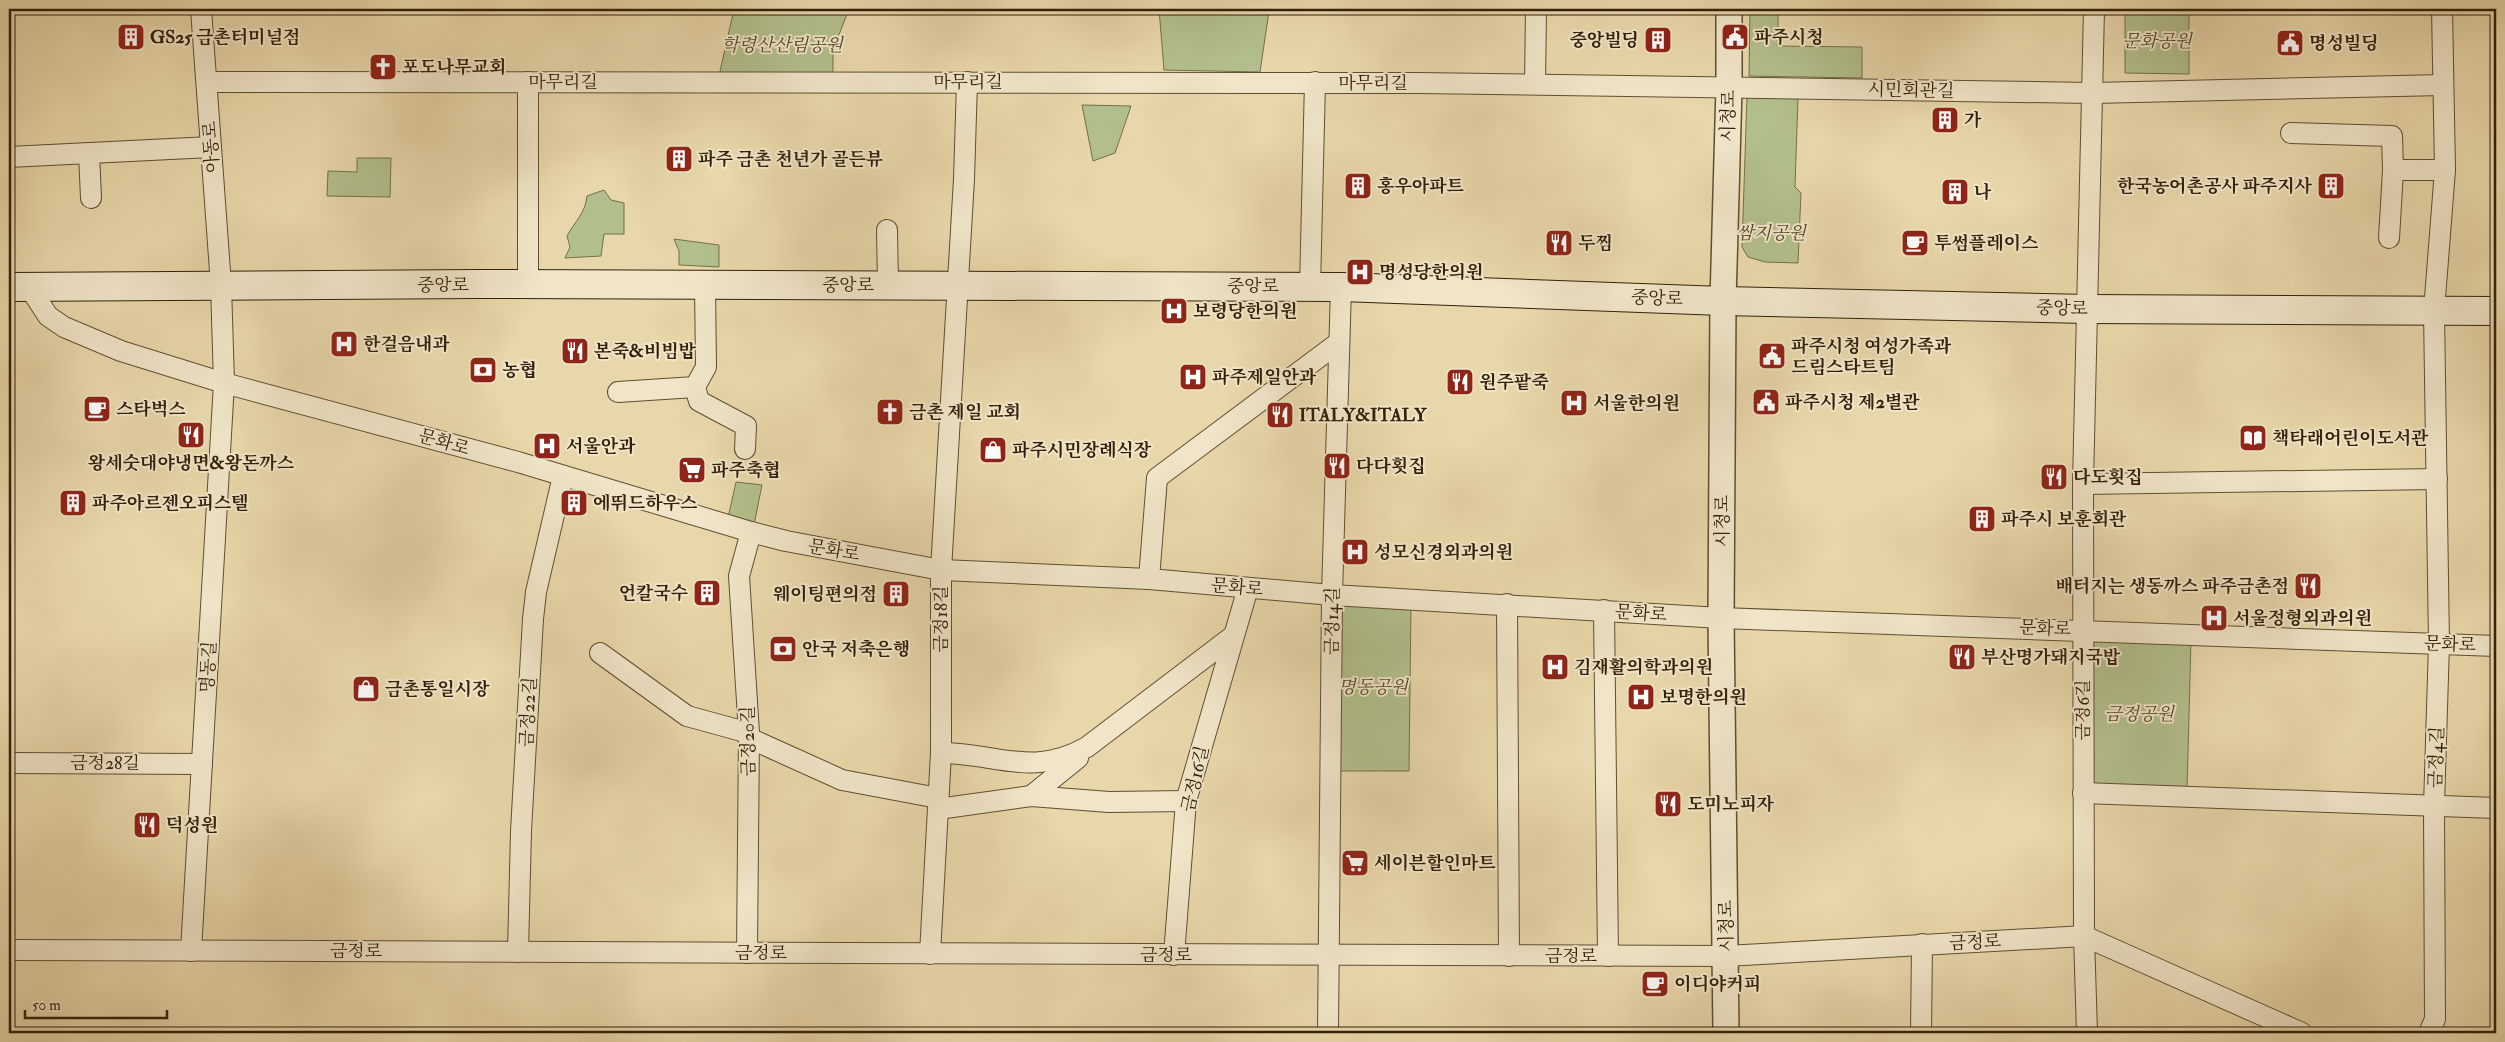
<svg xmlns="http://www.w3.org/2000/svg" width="2505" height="1042" font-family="'IM FELL Double Pica','Noto Serif KR',serif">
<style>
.green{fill:#b2bf8c;stroke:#72704a}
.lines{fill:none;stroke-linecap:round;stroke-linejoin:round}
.minor-casing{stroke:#604e31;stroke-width:22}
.tertiary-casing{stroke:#604e31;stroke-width:28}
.secondary-casing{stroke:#332109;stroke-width:30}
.minor{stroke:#f0e5c8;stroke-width:20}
.tertiary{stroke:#f0e5c8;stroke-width:25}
.secondary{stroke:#f0e5c8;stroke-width:28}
.labels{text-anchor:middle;stroke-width:4;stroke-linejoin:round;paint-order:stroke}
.poi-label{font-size:18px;font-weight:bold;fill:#332109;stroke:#f0e5c8;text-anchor:start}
.park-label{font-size:18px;font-style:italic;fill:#53482a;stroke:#f0e5c8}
.street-label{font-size:18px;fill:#332109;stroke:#f0e5c8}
</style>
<rect width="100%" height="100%" fill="#e8d7aa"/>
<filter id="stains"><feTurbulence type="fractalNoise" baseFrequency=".004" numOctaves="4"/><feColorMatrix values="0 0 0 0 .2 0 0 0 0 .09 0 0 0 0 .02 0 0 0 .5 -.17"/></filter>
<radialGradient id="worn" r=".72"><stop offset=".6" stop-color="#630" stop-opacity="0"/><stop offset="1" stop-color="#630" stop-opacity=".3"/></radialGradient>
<g class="green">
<path d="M734,9H849L833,50V75L719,76Z"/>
<path d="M1159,9H1273L1269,11L1260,72L1164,70Z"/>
<path d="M1750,9H1778V46L1862,47V78L1749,76Z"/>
<path d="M2125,9H2189V74L2125,73Z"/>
<path d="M1747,96L1798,98L1795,187L1801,193L1798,263L1765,262L1748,257L1742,247Z"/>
<path d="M1082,105L1131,106L1115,153L1093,161Z"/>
<path d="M357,158H391L390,197L327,196L328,171L357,172Z"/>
<path d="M604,190L611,200L624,203V234H604L601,256L565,258L570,247L567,236C575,221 585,214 587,196Z"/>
<path d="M674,239L719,245V267L679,265V251Z"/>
<path d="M736,482L762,485L754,525L728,518Z"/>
<path d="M1337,603H1411L1409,771H1336Z"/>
<path d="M2092,637L2191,639L2187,791L2088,788Z"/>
</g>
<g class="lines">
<defs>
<g id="minor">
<path d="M207,82L1419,83L2093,93L2443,85"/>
<path d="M1535,84L1536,9"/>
<path d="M2291,133L2392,136L2393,170"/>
<path d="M89,153L91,198"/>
<path d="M9,157L211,147"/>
<path d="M887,230L888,285"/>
<path d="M2389,238L2393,170H2445"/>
<path d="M528,285V82"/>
<path d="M29,287L48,316L64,327L121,351L224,383L518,462L751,532L786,541L941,570L1149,579L1332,595L1721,618L2496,646"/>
<path d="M1310,287L1315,82"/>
<path d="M695,387L699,401L746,426L745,449"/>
<path d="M618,392L695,387L706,367L705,285"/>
<path d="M2083,484L2437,479"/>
<path d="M1149,579L1157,478L1338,343"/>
<path d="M1507,604L1509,956"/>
<path d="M1604,610L1608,956"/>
<path d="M600,653L687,716L749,733"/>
<path d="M749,738L842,780L938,798"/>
<path d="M941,753C996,753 1033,778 1087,747L1233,636"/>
<path d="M9,763L202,764"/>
<path d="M2083,793L2496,808"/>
<path d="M1031,796L1109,802L1186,801"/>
<path d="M938,809L1031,796L1078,758"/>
<path d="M9,950L1726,956L2084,936L2302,1033"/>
<path d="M191,951L224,383L221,285L201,9"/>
<path d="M518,952L521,831L533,619L536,592L563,476"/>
<path d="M747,953L749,733L739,576L751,532"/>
<path d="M930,954L941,753V570L964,179L967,82"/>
<path d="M1174,955L1186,801L1248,588"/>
<path d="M1328,1033L1332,595L1341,287"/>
<path d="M1921,1033L1922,944"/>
<path d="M2087,1033L2084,936L2083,484L2094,9"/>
<path d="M2429,1033L2435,1019L2434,806L2439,644L2434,311L2445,170L2442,9"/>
</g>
<path id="tertiary" d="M1726,1033L1721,618L1723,301L1729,88V9"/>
<path id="secondary" d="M9,287L475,284L1341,287L1723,301L2087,309L2496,311"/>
</defs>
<use href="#minor" class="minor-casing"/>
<use href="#tertiary" class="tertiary-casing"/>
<use href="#secondary" class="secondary-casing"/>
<use href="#minor" class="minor"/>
<use href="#tertiary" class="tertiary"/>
<use href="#secondary" class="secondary"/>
</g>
<defs>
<symbol id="building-square" viewBox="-11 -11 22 22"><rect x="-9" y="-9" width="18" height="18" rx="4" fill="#8f2418" stroke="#f0e5c8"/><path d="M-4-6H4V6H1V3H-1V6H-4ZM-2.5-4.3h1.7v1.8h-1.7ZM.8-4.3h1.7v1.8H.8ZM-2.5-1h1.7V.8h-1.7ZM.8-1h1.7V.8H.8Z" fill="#fff"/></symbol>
<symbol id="civic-square" viewBox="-11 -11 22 22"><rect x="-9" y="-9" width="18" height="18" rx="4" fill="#8f2418" stroke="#f0e5c8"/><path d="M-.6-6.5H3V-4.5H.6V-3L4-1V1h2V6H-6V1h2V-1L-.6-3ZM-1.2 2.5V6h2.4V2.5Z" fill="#fff"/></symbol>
<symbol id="church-square" viewBox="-11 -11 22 22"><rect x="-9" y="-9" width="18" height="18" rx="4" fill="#8f2418" stroke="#f0e5c8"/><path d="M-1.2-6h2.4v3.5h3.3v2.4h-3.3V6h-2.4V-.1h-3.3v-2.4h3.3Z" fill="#fff"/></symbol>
<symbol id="restaurant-square" viewBox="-11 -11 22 22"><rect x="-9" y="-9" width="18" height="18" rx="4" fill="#8f2418" stroke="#f0e5c8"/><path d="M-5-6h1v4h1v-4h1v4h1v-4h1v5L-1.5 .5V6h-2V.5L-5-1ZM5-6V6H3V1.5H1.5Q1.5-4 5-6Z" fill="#fff"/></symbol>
<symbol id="cafe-square" viewBox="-11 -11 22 22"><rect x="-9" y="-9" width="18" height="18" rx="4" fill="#8f2418" stroke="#f0e5c8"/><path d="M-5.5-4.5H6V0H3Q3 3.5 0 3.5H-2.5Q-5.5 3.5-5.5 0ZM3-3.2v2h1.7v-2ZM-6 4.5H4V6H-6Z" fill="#fff"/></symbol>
<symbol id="hospital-square" viewBox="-11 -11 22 22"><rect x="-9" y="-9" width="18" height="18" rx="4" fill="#8f2418" stroke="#f0e5c8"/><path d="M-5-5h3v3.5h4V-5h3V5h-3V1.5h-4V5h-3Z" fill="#fff"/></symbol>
<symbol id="bank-square" viewBox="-11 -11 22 22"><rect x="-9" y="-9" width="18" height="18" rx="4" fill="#8f2418" stroke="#f0e5c8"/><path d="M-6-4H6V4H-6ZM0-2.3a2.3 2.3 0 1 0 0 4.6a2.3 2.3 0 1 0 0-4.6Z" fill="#fff"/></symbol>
<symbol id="library-square" viewBox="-11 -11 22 22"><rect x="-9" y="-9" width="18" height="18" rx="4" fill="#8f2418" stroke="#f0e5c8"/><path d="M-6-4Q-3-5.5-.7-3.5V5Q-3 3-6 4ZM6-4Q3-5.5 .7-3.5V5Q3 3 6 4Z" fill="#fff"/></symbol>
<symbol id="shop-square" viewBox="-11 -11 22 22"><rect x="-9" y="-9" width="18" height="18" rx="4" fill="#8f2418" stroke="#f0e5c8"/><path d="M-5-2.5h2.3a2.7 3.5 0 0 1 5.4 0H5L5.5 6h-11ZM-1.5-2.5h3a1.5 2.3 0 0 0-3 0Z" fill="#fff"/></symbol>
<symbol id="supermarket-square" viewBox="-11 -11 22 22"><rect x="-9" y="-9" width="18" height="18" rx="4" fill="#8f2418" stroke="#f0e5c8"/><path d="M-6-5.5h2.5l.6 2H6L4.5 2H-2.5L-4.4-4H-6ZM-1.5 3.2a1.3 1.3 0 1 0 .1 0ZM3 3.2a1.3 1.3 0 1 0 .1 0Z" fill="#fff"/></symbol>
</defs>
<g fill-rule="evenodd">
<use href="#building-square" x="115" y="21" width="32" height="32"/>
<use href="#civic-square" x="1719" y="21" width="32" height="32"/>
<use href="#building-square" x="1642" y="24" width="32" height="32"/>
<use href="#civic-square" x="2274" y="27" width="32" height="32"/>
<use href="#church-square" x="367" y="51" width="32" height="32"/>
<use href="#building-square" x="1929" y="104" width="32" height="32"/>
<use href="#building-square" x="663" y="143" width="32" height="32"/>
<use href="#building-square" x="1342" y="170" width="32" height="32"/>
<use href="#building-square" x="2315" y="170" width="32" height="32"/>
<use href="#building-square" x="1939" y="176" width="32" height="32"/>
<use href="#restaurant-square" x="1543" y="227" width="32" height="32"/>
<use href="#cafe-square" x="1899" y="227" width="32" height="32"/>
<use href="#hospital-square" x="1344" y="256" width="32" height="32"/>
<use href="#hospital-square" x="1158" y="295" width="32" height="32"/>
<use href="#hospital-square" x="328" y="328" width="32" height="32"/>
<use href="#restaurant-square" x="559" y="335" width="32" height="32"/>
<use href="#civic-square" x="1756" y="340" width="32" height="32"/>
<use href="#bank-square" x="467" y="354" width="32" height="32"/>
<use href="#hospital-square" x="1177" y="361" width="32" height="32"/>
<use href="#restaurant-square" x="1444" y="366" width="32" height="32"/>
<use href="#civic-square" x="1750" y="386" width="32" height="32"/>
<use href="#hospital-square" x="1558" y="387" width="32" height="32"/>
<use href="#cafe-square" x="81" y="393" width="32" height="32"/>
<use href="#church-square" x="874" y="396" width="32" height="32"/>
<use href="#restaurant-square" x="1264" y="399" width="32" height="32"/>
<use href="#restaurant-square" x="175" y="419" width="32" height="32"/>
<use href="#library-square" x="2237" y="422" width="32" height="32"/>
<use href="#hospital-square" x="531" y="430" width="32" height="32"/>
<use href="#shop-square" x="977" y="434" width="32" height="32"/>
<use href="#restaurant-square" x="1321" y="450" width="32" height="32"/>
<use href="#supermarket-square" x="676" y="454" width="32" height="32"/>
<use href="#restaurant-square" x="2038" y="461" width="32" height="32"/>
<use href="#building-square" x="57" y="487" width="32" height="32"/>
<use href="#building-square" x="558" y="487" width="32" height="32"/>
<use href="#building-square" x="1966" y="503" width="32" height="32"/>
<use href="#hospital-square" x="1339" y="536" width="32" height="32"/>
<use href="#restaurant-square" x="2292" y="570" width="32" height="32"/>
<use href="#building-square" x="691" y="577" width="32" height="32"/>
<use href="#building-square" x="880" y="578" width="32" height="32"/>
<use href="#hospital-square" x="2198" y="602" width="32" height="32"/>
<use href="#bank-square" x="767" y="633" width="32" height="32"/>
<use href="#restaurant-square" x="1946" y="641" width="32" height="32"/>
<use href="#hospital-square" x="1539" y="651" width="32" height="32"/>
<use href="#shop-square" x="350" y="673" width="32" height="32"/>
<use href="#hospital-square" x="1625" y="681" width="32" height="32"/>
<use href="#restaurant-square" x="1652" y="788" width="32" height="32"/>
<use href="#restaurant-square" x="131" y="809" width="32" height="32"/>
<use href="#supermarket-square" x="1339" y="847" width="32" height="32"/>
<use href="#cafe-square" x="1639" y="968" width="32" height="32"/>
</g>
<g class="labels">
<g class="poi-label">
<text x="150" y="43">GS25 금촌터미널점</text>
<text x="1754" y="43">파주시청</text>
<text x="1639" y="46" text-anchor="end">중앙빌딩</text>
<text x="2309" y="49">명성빌딩</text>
<text x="402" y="73">포도나무교회</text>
<text x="1964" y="126">가</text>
<text x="698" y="165">파주 금촌 천년가 골든뷰</text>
<text x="1377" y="192">홍우아파트</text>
<text x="2312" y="192" text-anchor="end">한국농어촌공사 파주지사</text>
<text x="1974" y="198">나</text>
<text x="1578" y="249">두찜</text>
<text x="1934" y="249">투썸플레이스</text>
<text x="1379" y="278">명성당한의원</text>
<text x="1193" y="317">보령당한의원</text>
<text x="363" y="350">한걸음내과</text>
<text x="1791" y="352">파주시청 여성가족과<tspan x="1791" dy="21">드림스타트팀</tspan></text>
<text x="594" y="357">본죽&amp;비빔밥</text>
<text x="502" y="376">농협</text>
<text x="1212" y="383">파주제일안과</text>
<text x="1479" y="388">원주팥죽</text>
<text x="1785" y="408">파주시청 제2별관</text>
<text x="1593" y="409">서울한의원</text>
<text x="116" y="415">스타벅스</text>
<text x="909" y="418">금촌 제일 교회</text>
<text x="1299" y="421">ITALY&amp;ITALY</text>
<text x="2272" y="444">책타래어린이도서관</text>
<text x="566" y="452">서울안과</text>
<text x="1012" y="456">파주시민장례식장</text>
<text x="191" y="469" text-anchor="middle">왕세숫대야냉면&amp;왕돈까스</text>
<text x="1356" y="472">다다횟집</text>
<text x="711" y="476">파주축협</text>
<text x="2073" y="483">다도횟집</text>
<text x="92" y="509">파주아르젠오피스텔</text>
<text x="593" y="509">에뛰드하우스</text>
<text x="2001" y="525">파주시 보훈회관</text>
<text x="1374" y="558">성모신경외과의원</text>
<text x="2289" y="592" text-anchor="end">배터지는 생동까스 파주금촌점</text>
<text x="688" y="599" text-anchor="end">언칼국수</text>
<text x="877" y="600" text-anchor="end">웨이팅편의점</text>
<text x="2233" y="624">서울정형외과의원</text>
<text x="802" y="655">안국 저축은행</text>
<text x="1981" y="663">부산명가돼지국밥</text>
<text x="1574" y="673">김재활의학과의원</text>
<text x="385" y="695">금촌통일시장</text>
<text x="1660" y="703">보명한의원</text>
<text x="1687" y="810">도미노피자</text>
<text x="166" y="831">덕성원</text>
<text x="1374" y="869">세이븐할인마트</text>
<text x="1674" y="990">이디야커피</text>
</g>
<g class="park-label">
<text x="2157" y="47">문화공원</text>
<text x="782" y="51">학령산산림공원</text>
<text x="1771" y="239">쌈지공원</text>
<text x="1373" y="693">명동공원</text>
<text x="2139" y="720">금정공원</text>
</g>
<g class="street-label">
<text x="563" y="88">마무리길</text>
<text x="968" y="88">마무리길</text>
<text x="1373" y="89">마무리길</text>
<text transform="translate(1911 90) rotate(1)" y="6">시민회관길</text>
<text transform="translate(1728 116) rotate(-89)" y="6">시청로</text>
<text transform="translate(211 147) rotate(-94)" y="6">아동로</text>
<text x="443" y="291">중앙로</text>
<text x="848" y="291">중앙로</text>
<text x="1253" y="292">중앙로</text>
<text transform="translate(1657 298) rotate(2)" y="6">중앙로</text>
<text transform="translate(2062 308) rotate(1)" y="6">중앙로</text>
<text transform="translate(444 442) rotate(16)" y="6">문화로</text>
<text transform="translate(1722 521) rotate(-90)" y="6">시청로</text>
<text transform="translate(834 550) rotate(10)" y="6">문화로</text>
<text transform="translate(1237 587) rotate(5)" y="6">문화로</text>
<text transform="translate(1641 613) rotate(4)" y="6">문화로</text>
<text transform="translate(941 619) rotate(-90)" y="6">금정18길</text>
<text transform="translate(1332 621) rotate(-89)" y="6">금정14길</text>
<text transform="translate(2045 628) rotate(2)" y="6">문화로</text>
<text transform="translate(2450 644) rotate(2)" y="6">문화로</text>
<text transform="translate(208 667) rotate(-87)" y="6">명동길</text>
<text transform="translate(2083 710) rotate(-90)" y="6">금정6길</text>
<text transform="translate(528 712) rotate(-87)" y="6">금정22길</text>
<text transform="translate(748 741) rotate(-91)" y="6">금정20길</text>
<text transform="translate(2436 757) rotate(-88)" y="6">금정4길</text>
<text x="105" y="769">금정28길</text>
<text transform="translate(1195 779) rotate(-77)" y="6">금정16길</text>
<text transform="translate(1726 926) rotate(-91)" y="6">시청로</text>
<text transform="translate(1975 942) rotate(-3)" y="6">금정로</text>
<text x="356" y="957">금정로</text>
<text x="761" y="959">금정로</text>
<text x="1166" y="961">금정로</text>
<text x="1571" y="962">금정로</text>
</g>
</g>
<rect width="2505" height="1042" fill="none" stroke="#e8d7aa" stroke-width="30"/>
<rect x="10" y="10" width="2485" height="1022" fill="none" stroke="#332109" stroke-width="2.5"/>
<rect x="15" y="15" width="2475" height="1012" fill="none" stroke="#332109"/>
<path d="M25 1010v8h142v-8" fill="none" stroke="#332109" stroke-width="2.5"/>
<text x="32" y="1010" font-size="15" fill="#332109" stroke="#f0e5c8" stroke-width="4" paint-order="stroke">50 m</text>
<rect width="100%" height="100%" filter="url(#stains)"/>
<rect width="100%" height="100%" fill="url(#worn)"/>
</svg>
